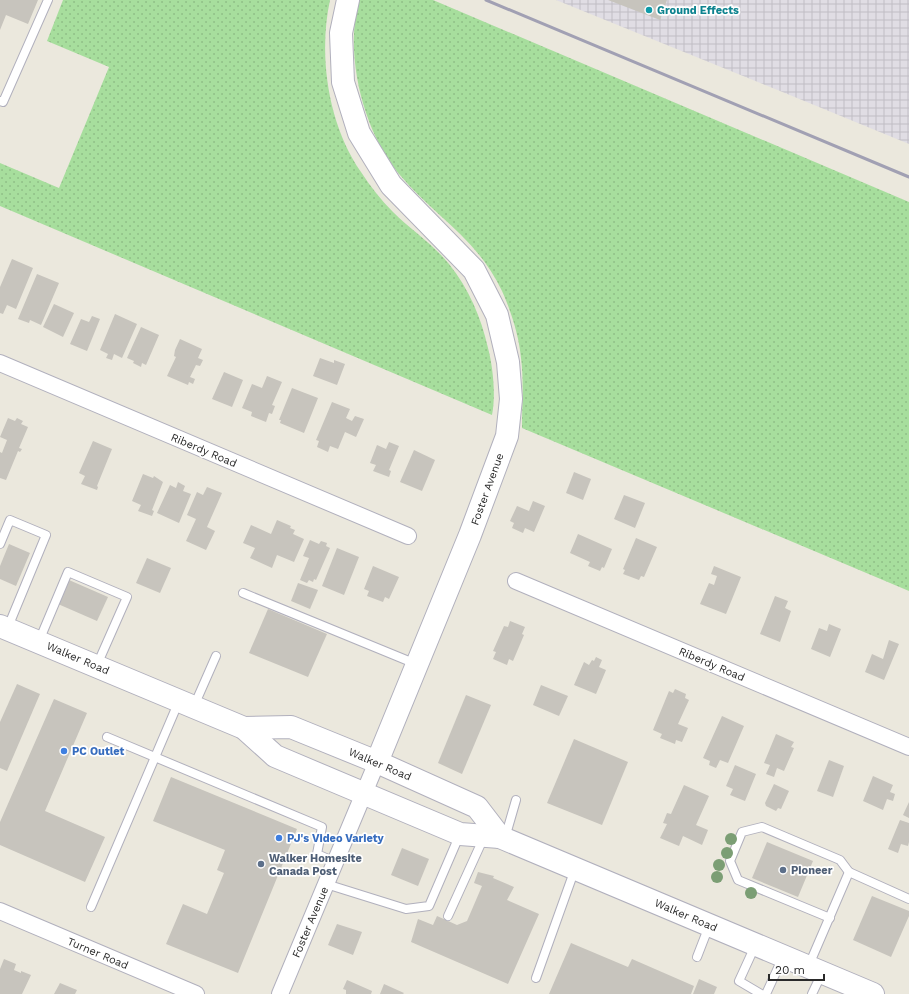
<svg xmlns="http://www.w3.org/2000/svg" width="909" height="994" font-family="'Work Sans',sans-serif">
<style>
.industrial{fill:url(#industrial-grid)}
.grass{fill:url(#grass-dots)}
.building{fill:#c7c4bd}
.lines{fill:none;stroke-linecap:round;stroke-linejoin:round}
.lane-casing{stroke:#b1b0bd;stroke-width:10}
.street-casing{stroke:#b1b0bd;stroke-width:18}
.secondary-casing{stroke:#b1b0bd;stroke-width:24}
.lane{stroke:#fff;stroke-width:8}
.street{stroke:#fff;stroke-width:16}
.secondary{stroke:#fff;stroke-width:22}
.rail{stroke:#a1a0b3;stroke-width:3}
.tree{fill:#7b9e74}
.culture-dot{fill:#0f9aa8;stroke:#fff;stroke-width:1.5}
.shop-dot{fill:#3f7fe0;stroke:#fff;stroke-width:1.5}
.service-dot{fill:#5c6f8a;stroke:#fff;stroke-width:1.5}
.labels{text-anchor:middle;stroke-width:3.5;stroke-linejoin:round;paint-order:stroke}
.culture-label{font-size:11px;font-weight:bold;fill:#0d838f;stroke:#fff;text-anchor:start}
.street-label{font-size:11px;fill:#2a2a2a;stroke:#fff}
.shop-label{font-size:11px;font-weight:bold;fill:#366cbe;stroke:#fff;text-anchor:start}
.service-label{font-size:11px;font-weight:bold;fill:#4e5e75;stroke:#fff;text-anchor:start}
</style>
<defs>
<pattern id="industrial-grid" width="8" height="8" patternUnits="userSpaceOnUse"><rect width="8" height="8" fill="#e0dde4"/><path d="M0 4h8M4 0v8" fill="none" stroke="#c0bec4"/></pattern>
<pattern id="grass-dots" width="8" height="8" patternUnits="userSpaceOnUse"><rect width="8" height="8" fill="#a7de9d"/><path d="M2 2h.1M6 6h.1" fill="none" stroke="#90bf87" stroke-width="1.8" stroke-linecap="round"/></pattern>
</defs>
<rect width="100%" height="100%" fill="#ebe8dd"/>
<path class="industrial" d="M556,0H909V144L780,91Z"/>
<g class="grass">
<path d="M63,0H330C318,55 328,125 361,172C370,186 381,200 393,212C411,230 433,244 449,264C469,289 481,317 488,348C493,367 496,395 492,415L0,206V163L59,188L109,67L47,41Z"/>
<path d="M359,0H433L909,202V591L522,428C522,405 524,381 521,358C519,336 511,311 502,291C477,238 434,216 399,174C363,131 344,54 359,0Z"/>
</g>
<g class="building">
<path d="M0,0H38L28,24L6,15L0,30Z"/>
<path d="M608,0H667L660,20Z"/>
<path d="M12,259L33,268L16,309L7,305L3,314L0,313V287Z"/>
<path d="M37,274L59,283L41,325L30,320L29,323L18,319Z"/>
<path d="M54,304L74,313L63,337L43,327Z"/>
<path d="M115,314L137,324L122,358L114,354L112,360L106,358L108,354L100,350Z"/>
<path d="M92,316L100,319L87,351L70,344L81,319L89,322Z"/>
<path d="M141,327L159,335L146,365L142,363L141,367L133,363L134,361L127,358Z"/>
<path d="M180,339L202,349L198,358L203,360L200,366L196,365L190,377L195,379L193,384L189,382L188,385L167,376L176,357L174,356L175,350Z"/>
<path d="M320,358L334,363V360L345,364L337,385L313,376Z"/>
<path d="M224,372L243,380L232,407L212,399Z"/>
<path d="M267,376L282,382L272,405L275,406L272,414L269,413L266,422L251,416L252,412L242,408L252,384L262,388Z"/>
<path d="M292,388L318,398L304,433L280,423L281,420H279Z"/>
<path d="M332,402L350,409L346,418L352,421L355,416L364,419L356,437L345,432L338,449L330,446L328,452L317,447L319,441L316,440Z"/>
<path d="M8,418L15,421L17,418L23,421L21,424L28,427L19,448L22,449L20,452L18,451L6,480L0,478V452L2,453L7,440L0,437Z"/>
<path d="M93,441L112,449L97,486L98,487L97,490L81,484L85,476L79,473Z"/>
<path d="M389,442L399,446L389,470L391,471L389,477L373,471L376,465L370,463L377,445L386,449Z"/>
<path d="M414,450L435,460L422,491L400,482Z"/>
<path d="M574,472L591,479L583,500L566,493Z"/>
<path d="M143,474L153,478L154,476L163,482L152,510L154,511L152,516L138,511L141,505L132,501Z"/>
<path d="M178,482L185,486L183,491L191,494L179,523L157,513L170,485L176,488Z"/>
<path d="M207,487L222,493L207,527L215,531L206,550L186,541L196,519L187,515L197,492L203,495Z"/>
<path d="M624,495L645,503L635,528L614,519Z"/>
<path d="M533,501L545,506L534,532L525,528L523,533L512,528L514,523L510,521L517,506L529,511Z"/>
<path d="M277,520L291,526L290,528L295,530L293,534L304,539L294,562L277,555L272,568L250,558L255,548L243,543L251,525L271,534Z"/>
<path d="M578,534L612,549L604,568L602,567L600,571L588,566L590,562L570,553Z"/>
<path d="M636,538L657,547L644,577L641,576L639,580L623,574L625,570L623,569Z"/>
<path d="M310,540L319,544L321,541L327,543L326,546L330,548L316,580L314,579L313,582L309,580L307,583L300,580L309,558L303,556Z"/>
<path d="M9,544L30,553L16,586L0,579V566Z"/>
<path d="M337,548L359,557L344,595L322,586Z"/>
<path d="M147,558L171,568L160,593L136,583Z"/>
<path d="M373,566L399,577L389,599L385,597L383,602L367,596L369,591L364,589Z"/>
<path d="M714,566L741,577L726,614L700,604L709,583L714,585L717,576L711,574Z"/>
<path d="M69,580L108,597L97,621L58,604Z"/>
<path d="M298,583L318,590L310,609L291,601Z"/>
<path d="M775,596L788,601L785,608L791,611L780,642L760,634Z"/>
<path d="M268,609L327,634L308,677L249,653Z"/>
<path d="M510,621L525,627L522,634L524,635L513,661L509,659L507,665L493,659L496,652L493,651L504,626L508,627Z"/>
<path d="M829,624L841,629L830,657L811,649L819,628L827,631Z"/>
<path d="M889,640L899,644L884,680L865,672L872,654L883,659Z"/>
<path d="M596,657L602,660L599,667L606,670L596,694L574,685L584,662L589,665L592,660L594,661Z"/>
<path d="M17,684L40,694L7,771L0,768V722Z"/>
<path d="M541,685L568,696L559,716L533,705Z"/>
<path d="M675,689L686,694L685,698L689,700L678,724L688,728L682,742L676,740L675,744L660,738L662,734L653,730L669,691L673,693Z"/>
<path d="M466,695L491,705L462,774L438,763Z"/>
<path d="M54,699L87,713L45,811L105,837L85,882L0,845V822Z"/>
<path d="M722,716L744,726L728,763L720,760L716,768L709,765L710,761L703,758Z"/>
<path d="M776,734L794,742L791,747L794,748L784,771L777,768L774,777L766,774L770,765L764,763Z"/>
<path d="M574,739L628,762L602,825L547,803Z"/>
<path d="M829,760L844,766L833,797L817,791Z"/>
<path d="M735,765L756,774L745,801L730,795L733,789L726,786Z"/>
<path d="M873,776L893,785L890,792L895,794L893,801L887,799L883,810L863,801Z"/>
<path d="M171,777L297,829L238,973L166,944L183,904L207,914L224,873L217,870L225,850L153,821Z"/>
<path d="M774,784L789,791L781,809L778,808L776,811L766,806L765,803Z"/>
<path d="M684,785L709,796L696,825L708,830L702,845L683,836L679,846L660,838L667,824L663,823L667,813L671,814Z"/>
<path d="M909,802V818L903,815Z"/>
<path d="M900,820L909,823V842L908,846L901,844L898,853L888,849Z"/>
<path d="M767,842L813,861L798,897L752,878Z"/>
<path d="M402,848L429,859L418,886L391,875Z"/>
<path d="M478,872L494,876L493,878L514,887L507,900L539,914L508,984L411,942L418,919L433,925L437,916L457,925L467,921L482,886L474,883Z"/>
<path d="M872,896L909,911V916L891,957L853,940Z"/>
<path d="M337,924L362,932L353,955L328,945Z"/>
<path d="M571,943L628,967L632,959L694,986L691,994H549Z"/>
<path d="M4,959L16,964L14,970L21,973V971L31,975L22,994H0V969Z"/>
<path d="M699,979L717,987L714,994H693Z"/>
<path d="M347,980L372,991L371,994H346V990L343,989Z"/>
<path d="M60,983L77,990L75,994H54Z"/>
<path d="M384,984L404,993L403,994H380Z"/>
</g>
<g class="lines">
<defs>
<g id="lane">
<path d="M0,101L3,102L48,0"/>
<path d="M0,544L10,520L46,535L8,627"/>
<path d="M243,593L416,664"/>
<path d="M39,641L68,572L127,597L97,665"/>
<path d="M194,706L216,656"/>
<path d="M107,737L322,827L317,854L335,862"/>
<path d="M505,838L516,800"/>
<path d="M326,884L406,909L429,906L460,834"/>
<path d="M91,907L179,701"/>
<path d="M448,916L484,837"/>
<path d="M830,918L738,880L730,861L742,832L762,827L840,860L849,872"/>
<path d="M755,946L739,981L761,994"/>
<path d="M697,957L709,926"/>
<path d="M809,965L849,872L909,899"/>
<path d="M536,978L575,869"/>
<path d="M766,994L783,957"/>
<path d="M812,994L822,973"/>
</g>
<g id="street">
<path d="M0,363L408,536"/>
<path d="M516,581L909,747"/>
<path d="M0,911L196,994"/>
<path d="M280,994L377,762"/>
</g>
<g id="secondary">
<path d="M348,0L341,33L343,82L359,133L391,185L474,270L497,315L508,362L511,399L507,436L470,535L377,762"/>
<path d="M0,626L244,728L275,756L460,834L500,837L873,994"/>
<path d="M244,728L291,727L377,762L477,807L500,837"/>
</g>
</defs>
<use href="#lane" class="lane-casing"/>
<use href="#street" class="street-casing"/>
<use href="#secondary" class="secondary-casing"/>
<use href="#lane" class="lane"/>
<use href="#street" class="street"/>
<use href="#secondary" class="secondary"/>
<path class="rail" d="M486,0L909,177"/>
</g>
<g class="tree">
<circle cx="731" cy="839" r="6"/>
<circle cx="727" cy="853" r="6"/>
<circle cx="719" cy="865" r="6"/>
<circle cx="717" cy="877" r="6"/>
<circle cx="751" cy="893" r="6"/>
</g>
<circle class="culture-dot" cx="649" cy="10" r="4"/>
<g class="shop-dot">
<circle cx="64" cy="751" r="4"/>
<circle cx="279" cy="838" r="4"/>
</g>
<g class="service-dot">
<circle cx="261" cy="864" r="4"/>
<circle cx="783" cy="870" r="4"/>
</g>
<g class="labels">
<g class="culture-label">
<text x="657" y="14">Ground Effects</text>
</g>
<g class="street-label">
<text transform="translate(204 450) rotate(23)" y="4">Riberdy Road</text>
<text transform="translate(487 489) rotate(-70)" y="4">Foster Avenue</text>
<text transform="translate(78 658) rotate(23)" y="4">Walker Road</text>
<text transform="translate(712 664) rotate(23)" y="4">Riberdy Road</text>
<text transform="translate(380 764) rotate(23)" y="4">Walker Road</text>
<text transform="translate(686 915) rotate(23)" y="4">Walker Road</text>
<text transform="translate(310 922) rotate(-67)" y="4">Foster Avenue</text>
<text transform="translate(98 953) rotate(23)" y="4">Turner Road</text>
</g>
<g class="shop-label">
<text x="72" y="755">PC Outlet</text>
<text x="287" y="842">PJ's Video Variety</text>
</g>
<g class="service-label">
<text x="269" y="862">Walker Homesite<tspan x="269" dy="13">Canada Post</tspan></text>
<text x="791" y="874">Pioneer</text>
</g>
</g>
<path d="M769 974v6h55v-6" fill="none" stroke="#2a2a2a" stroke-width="2"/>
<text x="775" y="974" font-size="12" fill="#2a2a2a" stroke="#ffffff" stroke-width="3" paint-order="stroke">20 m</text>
</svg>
